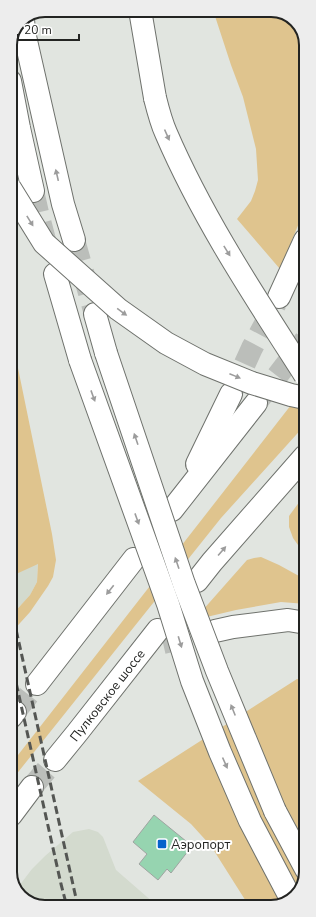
<svg xmlns="http://www.w3.org/2000/svg" width="316" height="917" font-family="'Nunito Sans',sans-serif">
<style>
.built{fill:#d3dace}
.green{fill:#dfc48e}
.building{fill:#96d4b0;stroke:#9fa4a1}
.lines{fill:none;stroke-linecap:round;stroke-linejoin:round}
.primary-tunnel{stroke:#bbbeba;stroke-width:22;stroke-dasharray:22 11;stroke-linecap:butt}
.motorway-tunnel{stroke:#bbbeba;stroke-width:22;stroke-dasharray:22 11;stroke-linecap:butt}
.primary-casing{stroke:#6f726d;stroke-width:24}
.trunk-casing{stroke:#6f726d;stroke-width:24}
.motorway-casing{stroke:#6f726d;stroke-width:24}
.primary{stroke:#fff;stroke-width:22}
.trunk{stroke:#fff;stroke-width:22}
.motorway{stroke:#fff;stroke-width:22}
.rail{stroke:#545653;stroke-width:3;stroke-dasharray:8 4;stroke-linecap:butt}
.trunk-bridge-casing{stroke:#6f726d;stroke-width:24;stroke-linecap:butt}
.motorway-bridge-casing{stroke:#6f726d;stroke-width:24;stroke-linecap:butt}
.trunk-bridge{stroke:#fff;stroke-width:22}
.motorway-bridge{stroke:#fff;stroke-width:22}
.oneway{fill:#9c9c9c}
.poi-dot{fill:#0462cb;stroke:#fff;stroke-width:1.5}
.labels{text-anchor:middle;stroke-width:4;stroke-linejoin:round;paint-order:stroke}
.street-label{font-size:13px;fill:#232422;stroke:#fff}
.poi-label{font-size:13px;fill:#232422;stroke:#fff;text-anchor:start}
.rim{fill:none;stroke:#232422;stroke-width:2}
</style>
<rect width="100%" height="100%" fill="#e1e5e0"/>
<g class="built">
<path d="M11,394L36,525L38,563L37,582L30,595L11,616Z"/>
<path d="M89,829L98,832L103,837L116,870L154,903V906L43,907L22,898L18,892L19,886L32,869L45,856L73,832Z"/>
</g>
<g class="green">
<path d="M213,10H275L294,19L305,36V205L299,223L280,269L237,219L251,201L255,191L258,180L256,149L243,97L231,65Z"/>
<path d="M10,329L52,534L56,560L53,577L48,586L30,612L11,633V616L30,595L37,582L38,564L14,575L11,561Z"/>
<path d="M305,387V425L221,518L11,781V764L210,509Z"/>
<path d="M305,495L306,553L298,545L293,538L289,527V516L303,497Z"/>
<path d="M261,557L279,565L299,576L306,568V604L281,602L236,610L194,620L247,560L254,558Z"/>
<path d="M297,679L306,681V872L299,893L280,906H249L211,846L191,824L138,781Z"/>
</g>
<path class="building" d="M154,815L192,846L171,873L167,869L158,880L139,864L147,854L133,842Z"/>
<g class="lines">
<g class="primary-tunnel">
<path d="M231,394L252,348L276,303"/>
<path d="M257,402L305,340"/>
<path d="M163,643L215,631"/>
<path d="M15,712L37,684"/>
<path d="M32,787L55,760"/>
</g>
<g class="motorway-tunnel">
<path d="M33,191L39,217L45,240"/>
<path d="M74,240L95,314"/>
</g>
<defs>
<g id="primary">
<path d="M279,297L305,240"/>
<path d="M197,464L231,394"/>
<path d="M172,510L256,403"/>
<path d="M197,581L212,562L305,456"/>
<path d="M215,631L233,627L288,620L306,623"/>
<path d="M37,684L134,559"/>
<path d="M11,717L15,712"/>
<path d="M55,760L77,733L158,630"/>
<path d="M11,815L32,787"/>
</g>
<path id="trunk" d="M140,10L155,98"/>
<g id="motorway">
<path d="M23,19L24,32L63,204L74,240"/>
<path d="M10,81L19,128L33,191"/>
<path d="M55,274L80,360"/>
<path d="M95,314L106,353"/>
<path d="M275,811L306,869"/>
</g>
</defs>
<use href="#primary" class="primary-casing"/>
<use href="#trunk" class="trunk-casing"/>
<use href="#motorway" class="motorway-casing"/>
<use href="#primary" class="primary"/>
<use href="#trunk" class="trunk"/>
<use href="#motorway" class="motorway"/>
<g class="rail">
<path d="M11,607L78,907"/>
<path d="M11,660L61,884L67,907"/>
</g>
<defs>
<g id="trunk-bridge">
<path d="M155,98C158,110 161,122 166,133C203,219 255,297 305,375"/>
<path d="M10,188L44,243L118,309L166,343L205,364L252,383L291,395L305,398"/>
</g>
<g id="motorway-bridge">
<path d="M106,353L184,584L217,671L275,811"/>
<path d="M80,360L168,604L192,681L220,752L250,821L291,899"/>
</g>
</defs>
<use href="#trunk-bridge" class="trunk-bridge-casing"/>
<use href="#motorway-bridge" class="motorway-bridge-casing"/>
<use href="#trunk-bridge" class="trunk-bridge"/>
<use href="#motorway-bridge" class="motorway-bridge"/>
</g>
<defs><path id="oneway-solid" d="M-6-.8H1V-3.2L6.5 0L1 3.2V.8H-6Z"/></defs>
<g class="oneway">
<use href="#oneway-solid" transform="translate(167 135) rotate(66)"/>
<use href="#oneway-solid" transform="translate(57 175) rotate(-103)"/>
<use href="#oneway-solid" transform="translate(30 221) rotate(58)"/>
<use href="#oneway-solid" transform="translate(227 251) rotate(58)"/>
<use href="#oneway-solid" transform="translate(122 312) rotate(36)"/>
<use href="#oneway-solid" transform="translate(235 376) rotate(22)"/>
<use href="#oneway-solid" transform="translate(93 396) rotate(70)"/>
<use href="#oneway-solid" transform="translate(136 439) rotate(-109)"/>
<use href="#oneway-solid" transform="translate(137 519) rotate(70)"/>
<use href="#oneway-solid" transform="translate(222 551) rotate(-49)"/>
<use href="#oneway-solid" transform="translate(177 563) rotate(-109)"/>
<use href="#oneway-solid" transform="translate(110 590) rotate(128)"/>
<use href="#oneway-solid" transform="translate(180 642) rotate(73)"/>
<use href="#oneway-solid" transform="translate(233 710) rotate(-112)"/>
<use href="#oneway-solid" transform="translate(225 763) rotate(66)"/>
</g>
<rect class="poi-dot" x="157" y="839" width="10" height="10" rx="2"/>
<g class="labels">
<g class="street-label">
<text transform="translate(107 695) rotate(-52)" y="5">Пулковское шоссе</text>
</g>
<g class="poi-label">
<text x="171" y="849">Аэропорт</text>
</g>
</g>
<path d="M0 0H316V917H0ZM45 17H271A28 28 0 0 1 299 45V872A28 28 0 0 1 271 900H45A28 28 0 0 1 17 872V45A28 28 0 0 1 45 17Z" fill="#ededed" fill-rule="evenodd"/>
<path class="rim" d="M45 17H271A28 28 0 0 1 299 45V872A28 28 0 0 1 271 900H45A28 28 0 0 1 17 872V45A28 28 0 0 1 45 17Z"/>
<path d="M18 34v6h61v-6" fill="none" stroke="#232422" stroke-width="2"/>
<text x="24" y="34" font-size="12" fill="#232422" stroke="#ffffff" stroke-width="3" paint-order="stroke">20 m</text>
</svg>
